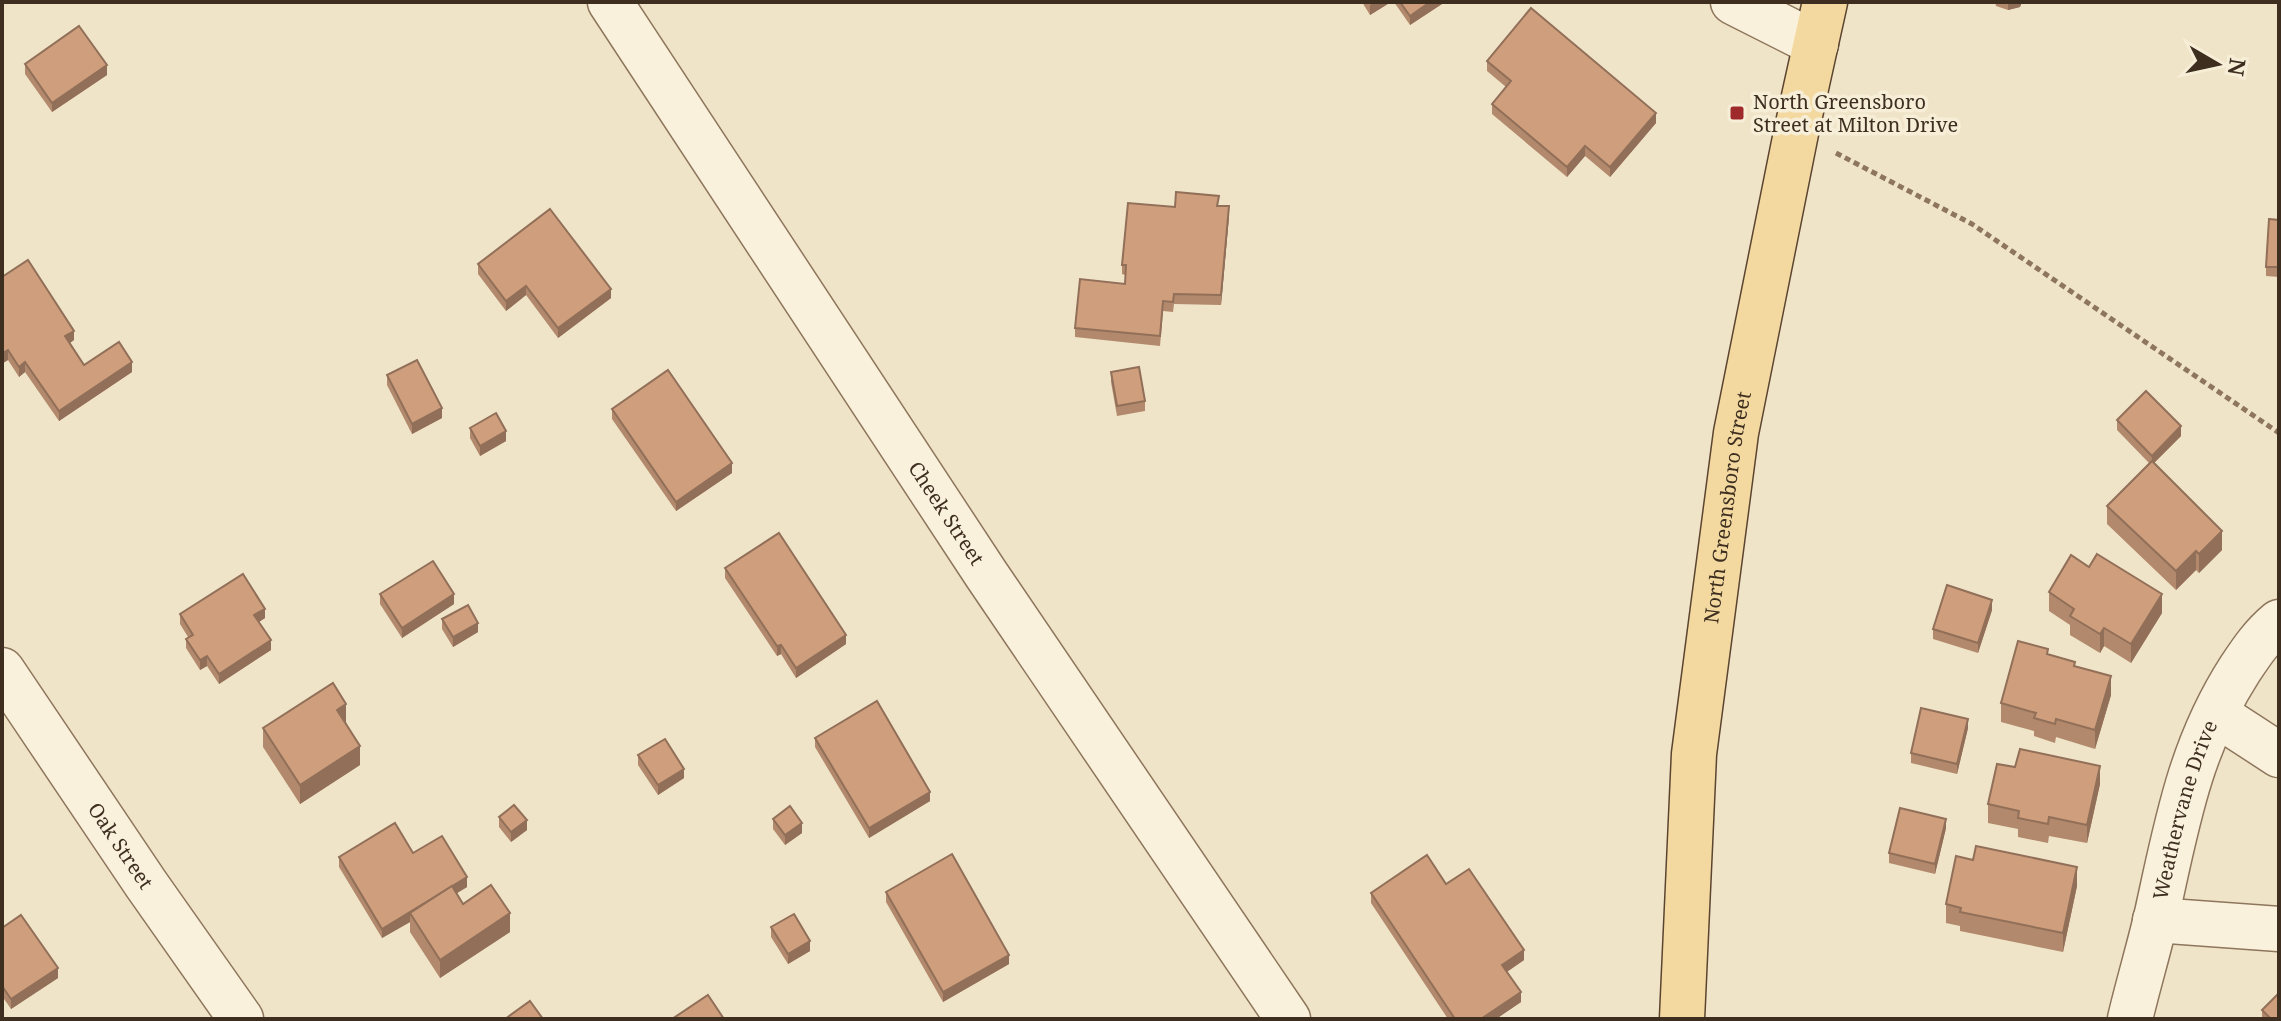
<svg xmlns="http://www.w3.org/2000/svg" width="2281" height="1021" font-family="'Noto Serif',serif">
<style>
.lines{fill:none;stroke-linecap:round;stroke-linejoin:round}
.minor-casing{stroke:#8d765c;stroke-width:47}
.major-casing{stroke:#5b4430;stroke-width:47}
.path{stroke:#8d765c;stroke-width:5;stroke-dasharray:6 4;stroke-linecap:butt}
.minor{stroke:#faf1dc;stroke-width:44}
.major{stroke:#f3d9a0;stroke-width:44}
.wall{fill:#b2896c}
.shaded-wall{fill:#916f58}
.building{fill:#cf9f7d;stroke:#916f58;stroke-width:2}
.poi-dot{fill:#9e2a2b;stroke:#f7eed8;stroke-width:3}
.labels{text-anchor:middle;stroke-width:7;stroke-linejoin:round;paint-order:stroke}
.poi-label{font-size:20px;fill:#3d2e20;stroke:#f7eed8;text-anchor:start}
.street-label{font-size:20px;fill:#3d2e20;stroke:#f7eed8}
</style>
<rect width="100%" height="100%" fill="#f0e4c8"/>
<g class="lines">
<defs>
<g id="minor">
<path id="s1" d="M610,2L986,574L1288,1019"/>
<path d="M1733,2L1816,44"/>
<path id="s2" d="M2,670L146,884L241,1019"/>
<path d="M2216,714L2279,755"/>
<path d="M2155,920L2279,929"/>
<path id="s3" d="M2130,1019C2138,985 2148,952 2156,918C2176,828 2189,748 2240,669C2252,651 2262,636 2279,622"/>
</g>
<g id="major">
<path id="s4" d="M1682,1019L1694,754L1736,433L1796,133L1825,2"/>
</g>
</defs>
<use href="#minor" class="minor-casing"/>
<use href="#major" class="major-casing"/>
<path class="path" d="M1836,153L1972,224L2279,433"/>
<use href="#minor" class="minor"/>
<use href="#major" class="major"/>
</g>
<g class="wall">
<path d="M1362,2H1391L1370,15Z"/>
<path d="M1394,2H1445L1410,25Z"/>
<path d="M1995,2H2022L2020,7L2008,10L1996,6Z"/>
<path d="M1487,61L1656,123L1610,177L1585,156L1567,177L1492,114V104L1506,87L1487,71Z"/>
<path d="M25,64L107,75L52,112L25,74Z"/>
<path d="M1219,206L1229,216L1221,305L1174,304L1173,312L1163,311L1160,346L1075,337V328L1125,284V275L1122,274V265L1175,207Z"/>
<path d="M2279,220V277L2266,276V267Z"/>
<path d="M478,264L611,298L558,338L526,295L506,311L478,274Z"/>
<path d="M2,277L74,340L70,343L84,365L132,372L59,421L25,372L19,377L8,360L3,363L2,361Z"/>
<path d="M1111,372L1145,401V411L1117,416L1111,382Z"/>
<path d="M387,375L442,418L412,434L387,385Z"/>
<path d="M612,409L732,473L676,511L612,419Z"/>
<path d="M2117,420L2181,436L2154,463L2222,550L2199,573L2196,570L2176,590L2107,524V506L2149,463L2117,430Z"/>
<path d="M470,428L506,441L480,456L470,438Z"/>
<path d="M725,568L846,644L796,678L781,654L777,656L725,578Z"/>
<path d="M2049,592L2162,613L2131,663L2104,646L2100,653L2070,635V625L2049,611Z"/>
<path d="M380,594L454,604L402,638L380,604Z"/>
<path d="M1992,610L1978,653L1933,639V629Z"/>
<path d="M180,614L265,618L259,622L271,650L219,684L207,666L200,670L186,648V639L188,637L180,624Z"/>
<path d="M442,619L478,632L453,647L442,629Z"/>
<path d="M2048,654L2075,666L2111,695L2095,749L2056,737L2055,743L2034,736V731L2001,722V703Z"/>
<path d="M346,722L360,765L300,804L263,747V728Z"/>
<path d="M1968,728L1957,774L1911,763V753Z"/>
<path d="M815,738L930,801L869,838L815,747Z"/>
<path d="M638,755L684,778L658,795L638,765Z"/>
<path d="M2100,784L2087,843L2049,836L2048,843L2018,837V829L1988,823V804Z"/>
<path d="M499,817L527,830L511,842L499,827Z"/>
<path d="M773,819L802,833L785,845L773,829Z"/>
<path d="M1946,828L1935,874L1889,863V853Z"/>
<path d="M413,853L467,887L457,893L463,904L510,932L440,978L410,932V922L382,938L339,867V857Z"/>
<path d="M1446,884L1524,960L1507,972L1521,1002L1496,1019H1448L1371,903V893Z"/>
<path d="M2077,886L2063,952L1960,931V926L1946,923V904Z"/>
<path d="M886,892L1009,964L943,1002L886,902Z"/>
<path d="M771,927L810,951L788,964L771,937Z"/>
<path d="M2,928L58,978L11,1009L2,996Z"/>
<path d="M2262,1010L2279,1019H2262Z"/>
</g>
<g class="shaded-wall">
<path d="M1375,2H1391L1370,15V5Z"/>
<path d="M1430,2H1445L1410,25V16Z"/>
<path d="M2008,2H2022L2020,7L2008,10Z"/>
<path d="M107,65V75L52,112V103Z"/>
<path d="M1656,113V123L1610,177V167Z"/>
<path d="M1585,146V156L1567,177V167Z"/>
<path d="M1229,206V216L1221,305V295Z"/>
<path d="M526,286V295L506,311V301Z"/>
<path d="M611,289V298L558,338V328Z"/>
<path d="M74,331V340L65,346V336Z"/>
<path d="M8,350V360L3,363V353Z"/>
<path d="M25,362V372L19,377V367Z"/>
<path d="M132,362V372L59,421V411Z"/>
<path d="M442,408V418L412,434V424Z"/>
<path d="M2181,426V436L2152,465V456Z"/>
<path d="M506,431V441L480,456V446Z"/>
<path d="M732,463V473L676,511V502Z"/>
<path d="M2222,531V550L2199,573V554Z"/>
<path d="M2196,551V570L2176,590V571Z"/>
<path d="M454,594V604L402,638V628Z"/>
<path d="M2162,594V613L2131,663V644Z"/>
<path d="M1992,600V610L1978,653V643Z"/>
<path d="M265,609V618L254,625V615Z"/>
<path d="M478,623V632L453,647V637Z"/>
<path d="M2104,628V646L2100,653V634Z"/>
<path d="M846,635V644L796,678V668Z"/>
<path d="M271,640V650L219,684V674Z"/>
<path d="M781,645V654L777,656V646Z"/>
<path d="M207,656V666L200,670V660Z"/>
<path d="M2111,676V695L2095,749V730Z"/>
<path d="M346,704V722L337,728V710Z"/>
<path d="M1968,719V728L1957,774V764Z"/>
<path d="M360,746V765L300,804V785Z"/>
<path d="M2100,766V784L2087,843V825Z"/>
<path d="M684,769V778L658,795V785Z"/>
<path d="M930,792V801L869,838V828Z"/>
<path d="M1946,819V828L1935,874V864Z"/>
<path d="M527,820V830L511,842V832Z"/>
<path d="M802,823V833L785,845V835Z"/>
<path d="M2077,867V886L2063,952V933Z"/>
<path d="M467,877V887L414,919L410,913V922L382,938V929Z"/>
<path d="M510,913V932L440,978V960Z"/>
<path d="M810,941V951L788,964V954Z"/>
<path d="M1524,950V960L1502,975V965Z"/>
<path d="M1009,955V964L943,1002V992Z"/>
<path d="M58,968V978L11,1009V999Z"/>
<path d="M1521,992V1002L1496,1019H1481Z"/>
</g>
<g class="building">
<path d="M1400,2H1430L1410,16Z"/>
<path d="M1531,8L1656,113L1610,167L1585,146L1567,167L1492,104L1511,81L1487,61Z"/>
<path d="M79,26L107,65L52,103L25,64Z"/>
<path d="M1176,192L1219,196L1217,206H1229L1221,295L1174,294L1173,302L1163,301L1160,336L1075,328L1080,279L1125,284L1126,265H1122L1128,203L1175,207Z"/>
<path d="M550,209L611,289L558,328L526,286L506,301L478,264Z"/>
<path d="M2269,219L2279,220V267H2266Z"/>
<path d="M28,260L74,331L65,336L84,365L119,342L132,362L59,411L25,362L19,367L8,350L3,353L2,351V277Z"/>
<path d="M417,360L442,408L412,424L387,375Z"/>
<path d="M1139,367L1145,401L1117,406L1111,372Z"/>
<path d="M668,370L732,463L676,502L612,409Z"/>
<path d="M2146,391L2181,426L2152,456L2117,420Z"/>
<path d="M496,413L506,431L480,446L470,428Z"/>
<path d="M2152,461L2222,531L2199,554L2196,551L2176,571L2107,506Z"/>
<path d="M779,533L846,635L796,668L781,645L777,646L725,568Z"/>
<path d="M2097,554L2162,594L2131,644L2104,628L2100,634L2070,616L2074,609L2049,592L2071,555L2089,567Z"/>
<path d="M433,561L454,594L402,628L380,594Z"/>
<path d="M243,574L265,609L254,615L271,640L219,674L207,656L200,660L186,639L193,635L180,614Z"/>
<path d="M1947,585L1992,600L1978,643L1933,629Z"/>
<path d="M468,605L478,623L453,637L442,619Z"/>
<path d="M2018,641L2048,649L2047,654L2075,662L2074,666L2111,676L2095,730L2056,719L2055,724L2034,718L2036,713L2001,703Z"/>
<path d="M333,683L346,704L337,710L360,746L300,785L263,728Z"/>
<path d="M877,701L930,792L869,828L815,738Z"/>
<path d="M1921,708L1968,719L1957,764L1911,753Z"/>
<path d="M665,739L684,769L658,785L638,755Z"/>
<path d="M2020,749L2100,766L2087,825L2049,817L2048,824L2018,818L2019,811L1988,804L1997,764L2015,767Z"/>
<path d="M514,805L527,820L511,832L499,817Z"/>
<path d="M790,806L802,823L785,835L773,819Z"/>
<path d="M1900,808L1946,819L1935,864L1889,853Z"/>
<path d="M395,823L413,853L442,836L467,877L382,929L339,857Z"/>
<path d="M1976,846L2077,867L2063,933L1960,912L1961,908L1946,904L1956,856L1973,860Z"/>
<path d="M952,854L1009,955L943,992L886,892Z"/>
<path d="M1427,855L1446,884L1469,869L1524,950L1502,965L1521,992L1481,1019H1455L1371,893Z"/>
<path d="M491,885L510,913L440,960L410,913L452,886L463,904Z"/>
<path d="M794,914L810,941L788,954L771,927Z"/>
<path d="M21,915L58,968L11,999L2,986V928Z"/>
<path d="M2279,993V1019H2270V1018L2262,1010Z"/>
<path d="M708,995L724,1019H672Z"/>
<path d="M530,1001L543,1019H505Z"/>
</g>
<rect class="poi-dot" x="1729" y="105" width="16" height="16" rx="4"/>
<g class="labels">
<g class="poi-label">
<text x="1753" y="109">North Greensboro<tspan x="1753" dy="23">Street at Milton Drive</tspan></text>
</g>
<g class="street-label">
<text dy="7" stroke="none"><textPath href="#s4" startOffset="514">North Greensboro Street</textPath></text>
<text dy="7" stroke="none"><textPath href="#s1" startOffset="612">Cheek Street</textPath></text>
<text dy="7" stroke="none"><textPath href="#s3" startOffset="216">Weathervane Drive</textPath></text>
<text dy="7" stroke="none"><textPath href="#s2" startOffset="212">Oak Street</textPath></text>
</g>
</g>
<rect width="2281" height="1021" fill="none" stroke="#3d2e20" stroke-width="8"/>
<g transform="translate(2217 64) rotate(99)" stroke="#f7eed8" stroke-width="6" paint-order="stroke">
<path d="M0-6L14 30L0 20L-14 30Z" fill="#3d2e20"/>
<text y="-12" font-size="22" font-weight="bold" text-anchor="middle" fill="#3d2e20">N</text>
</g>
</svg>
